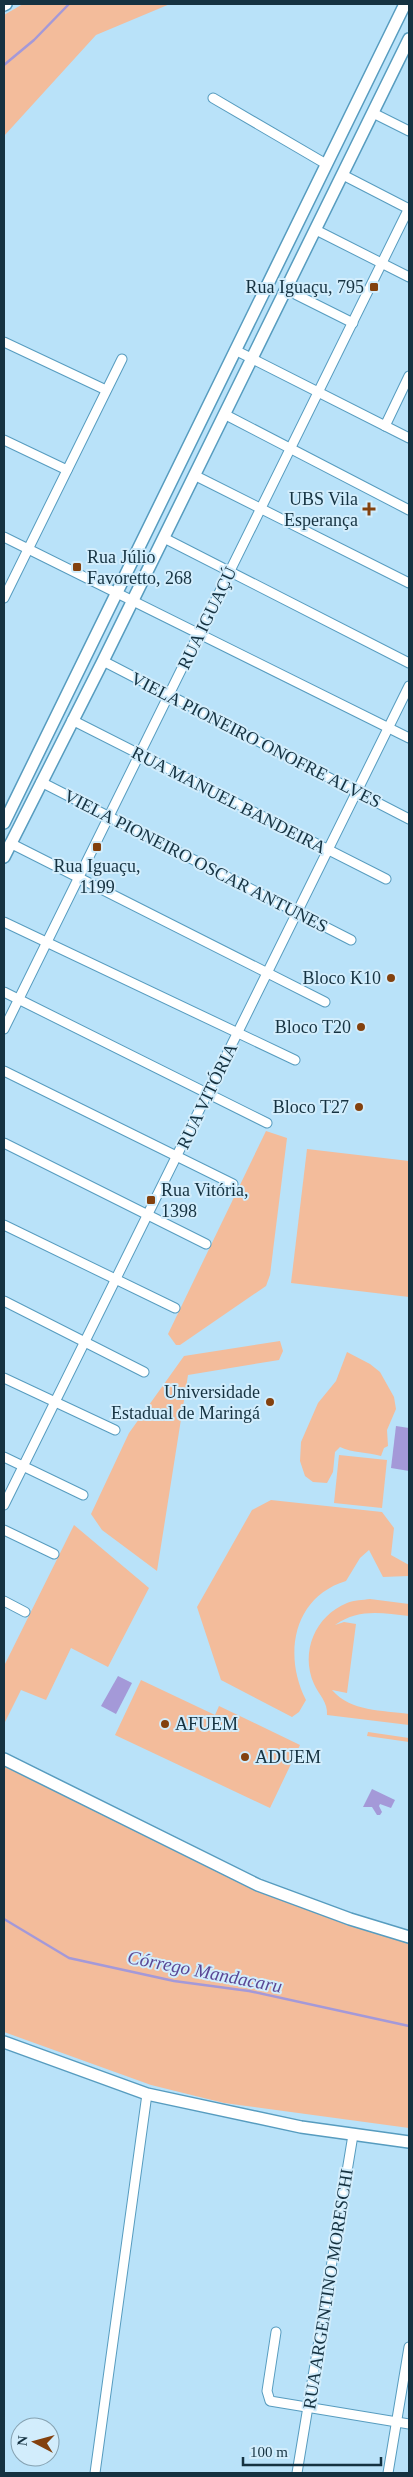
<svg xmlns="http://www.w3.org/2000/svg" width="413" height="2477" font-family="'Times New Roman',serif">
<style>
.green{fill:#f3bc9b}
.water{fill:#a499d8}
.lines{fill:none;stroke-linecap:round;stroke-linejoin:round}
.stream{stroke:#a499d8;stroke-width:2.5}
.street-casing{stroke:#579cbf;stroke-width:11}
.secondary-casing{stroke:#579cbf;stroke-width:14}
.street{stroke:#fff;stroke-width:9}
.secondary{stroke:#fff;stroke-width:11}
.poi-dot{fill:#83410e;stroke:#d2edfc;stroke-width:2}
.labels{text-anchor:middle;stroke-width:4;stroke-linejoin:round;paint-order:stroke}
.poi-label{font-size:18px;fill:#153241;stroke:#d2edfc;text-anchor:end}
.street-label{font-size:18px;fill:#153241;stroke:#d2edfc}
.water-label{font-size:19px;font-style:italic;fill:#5a4795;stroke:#d2edfc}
</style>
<rect width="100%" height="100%" fill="#b9e2f9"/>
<g class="green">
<path d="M23,4H170L96,35L4,136V15Z"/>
<path d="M266,1131L287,1138L270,1275L266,1286L180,1345H176L168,1334Z"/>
<path d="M307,1149L409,1161V1297L291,1283Z"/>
<path d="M280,1341L283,1351L279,1360L188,1375L157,1571L102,1530L91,1514L129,1433L184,1356Z"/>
<path d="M347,1352L370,1364L380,1372L394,1397L396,1409L387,1430L388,1446L384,1448L381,1456C367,1452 353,1453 340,1447L335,1452L333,1472L327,1483L313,1482L305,1476L300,1461L301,1442L318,1403L336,1381Z"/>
<path d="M339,1455L387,1460L382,1508L334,1503Z"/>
<path d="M271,1500L382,1512L394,1528L391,1555L409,1565L408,1576L383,1577L369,1550L360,1558L346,1581C293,1597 283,1655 306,1700L299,1712L292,1717L221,1680L197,1607L252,1510Z"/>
<path d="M74,1525L149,1588L108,1667L71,1648L46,1700L21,1690L4,1724V1666Z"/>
<path d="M370,1599L409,1604V1616C382,1613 359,1608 335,1625L344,1622L356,1624L347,1693L332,1690C351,1712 382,1710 409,1714V1725L327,1715C328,1702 319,1695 314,1684C300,1652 315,1616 347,1603C354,1600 363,1600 370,1599Z"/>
<path d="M141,1680L215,1715L219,1706L300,1745L270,1808L115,1735Z"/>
<path d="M368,1732L409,1738V1742L367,1736Z"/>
<path d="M4,1766L255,1889L409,1944V2128L224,2103L151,2085L4,2032Z"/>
</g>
<g class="water">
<path d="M396,1426L409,1428V1471L391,1468Z"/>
<path d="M118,1676L132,1683L116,1714L101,1706Z"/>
<path d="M372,1789L395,1800L391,1808L380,1804L379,1806L382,1812L380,1815H377L372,1807H363Z"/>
</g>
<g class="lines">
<g class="stream">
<path d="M4,65L34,40L69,4"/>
<path d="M4,1919L69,1958L174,1981L249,1991L409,2026"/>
</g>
<defs>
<g id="street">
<path d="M213,98L326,164"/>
<path d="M373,113L409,131"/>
<path d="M343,175L409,209"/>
<path d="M316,230L409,277"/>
<path d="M285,289L353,323"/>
<path d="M4,342L106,390"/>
<path d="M235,350L409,438"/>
<path d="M224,414L409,510"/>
<path d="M385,426L409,376"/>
<path d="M4,440L67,470"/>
<path d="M194,475L409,583"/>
<path d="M4,537L409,738"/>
<path d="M164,538L409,663"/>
<path d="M4,598L122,359"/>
<path d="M103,661L409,819"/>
<path d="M72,720L386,879"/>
<path d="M41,782L351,940"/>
<path d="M10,843L325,1002"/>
<path d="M4,922L295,1060"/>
<path d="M4,992L267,1123"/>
<path d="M4,1029L409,208"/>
<path d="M4,1071L233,1184"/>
<path d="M4,1143L206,1244"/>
<path d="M4,1225L175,1308"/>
<path d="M4,1301L144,1372"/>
<path d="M4,1378L115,1430"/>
<path d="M4,1457L83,1495"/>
<path d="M4,1505L409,686"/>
<path d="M4,1530L54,1554"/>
<path d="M4,1601L25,1612"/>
<path d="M276,2332L267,2391L270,2401L409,2424"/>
<path d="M95,2473L147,2094"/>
<path d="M297,2473L353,2135"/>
<path d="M388,2473L409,2347"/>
</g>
<g id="secondary">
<path d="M4,5L6,4"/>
<path d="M4,823L405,4"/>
<path d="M4,857L103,661L409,39"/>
<path d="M4,1759L258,1885L350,1919L409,1937"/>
<path d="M4,2042L147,2094L301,2127L409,2142"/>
</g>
</defs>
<use href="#street" class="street-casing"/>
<use href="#secondary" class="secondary-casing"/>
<use href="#street" class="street"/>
<use href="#secondary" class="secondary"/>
</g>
<g class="poi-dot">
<rect x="369" y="282" width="10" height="10" rx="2.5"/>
<path d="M366.5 501.5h5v5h5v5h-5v5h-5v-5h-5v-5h5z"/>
<rect x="72" y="562" width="10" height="10" rx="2.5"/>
<rect x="92" y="842" width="10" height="10" rx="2.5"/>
<circle cx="391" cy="978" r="5"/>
<circle cx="361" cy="1027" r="5"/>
<circle cx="359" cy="1107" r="5"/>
<rect x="146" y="1195" width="10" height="10" rx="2.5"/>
<circle cx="270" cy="1402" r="5"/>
<circle cx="165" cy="1724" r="5"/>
<circle cx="245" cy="1757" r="5"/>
</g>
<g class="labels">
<g class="poi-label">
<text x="364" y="293">Rua Iguaçu, 795</text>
<text x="358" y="505">UBS Vila<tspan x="358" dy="21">Esperança</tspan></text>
<text x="87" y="563" text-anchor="start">Rua Júlio<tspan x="87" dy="21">Favoretto, 268</tspan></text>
<text x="97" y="872" text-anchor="middle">Rua Iguaçu,<tspan x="97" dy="21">1199</tspan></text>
<text x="381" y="984">Bloco K10</text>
<text x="351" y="1033">Bloco T20</text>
<text x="349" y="1113">Bloco T27</text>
<text x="161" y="1196" text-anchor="start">Rua Vitória,<tspan x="161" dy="21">1398</tspan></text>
<text x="260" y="1398">Universidade<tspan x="260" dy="21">Estadual de Maringá</tspan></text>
<text x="175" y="1730" text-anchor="start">AFUEM</text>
<text x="255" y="1763" text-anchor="start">ADUEM</text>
</g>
<g class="street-label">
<text transform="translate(207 618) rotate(-64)" y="6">RUA IGUAÇÚ</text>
<text transform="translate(256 740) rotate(27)" y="6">VIELA PIONEIRO ONOFRE ALVES</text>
<text transform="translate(229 800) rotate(27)" y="6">RUA MANUEL BANDEIRA</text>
<text transform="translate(196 861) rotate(27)" y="6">VIELA PIONEIRO OSCAR ANTUNES</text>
<text transform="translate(207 1096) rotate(-64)" y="6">RUA VITÓRIA</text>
<text transform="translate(328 2289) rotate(-81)" y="6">RUA ARGENTINO MORESCHI</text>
</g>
<g class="water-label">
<text transform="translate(205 1971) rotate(11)" y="7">Córrego Mandacaru</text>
</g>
</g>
<rect width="413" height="2477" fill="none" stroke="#153241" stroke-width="10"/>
<g transform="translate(35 2442) rotate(276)"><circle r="24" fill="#d2edfc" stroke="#86a2b1"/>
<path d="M0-4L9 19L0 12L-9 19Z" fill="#83410e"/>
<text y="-8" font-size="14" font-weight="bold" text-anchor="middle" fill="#153241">N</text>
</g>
<path d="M243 2457v8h138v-8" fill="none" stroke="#153241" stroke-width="2.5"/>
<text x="250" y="2457" font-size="15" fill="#153241" stroke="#d2edfc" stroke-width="4" paint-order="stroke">100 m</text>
</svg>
